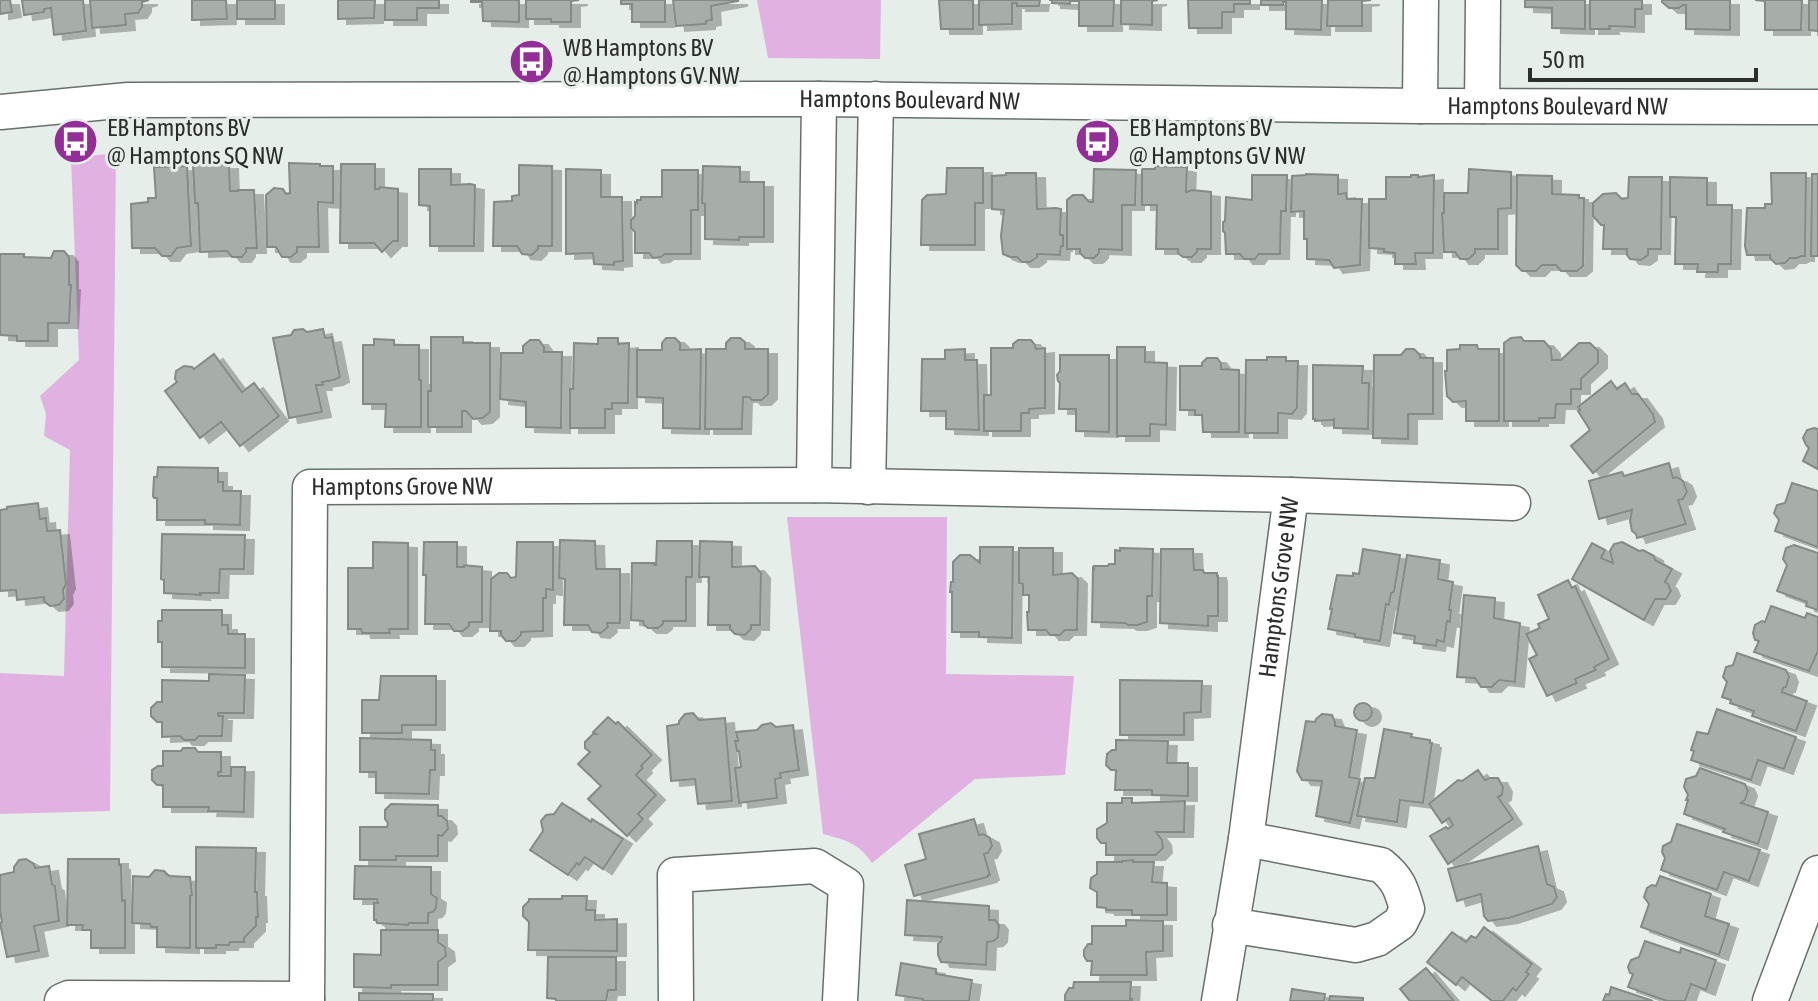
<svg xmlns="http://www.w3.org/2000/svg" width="1818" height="1001" font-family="'Asap Condensed',sans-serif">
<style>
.green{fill:#e1b2e1}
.building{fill:#a7aeaa;stroke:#848b87;stroke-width:2;filter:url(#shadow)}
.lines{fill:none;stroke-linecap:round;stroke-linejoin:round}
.minor-casing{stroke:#69706c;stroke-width:37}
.minor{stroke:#fff;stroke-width:34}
.labels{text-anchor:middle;stroke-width:6;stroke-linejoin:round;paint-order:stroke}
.poi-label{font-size:24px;fill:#2b2e2c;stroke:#e6eee9;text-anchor:start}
.street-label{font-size:24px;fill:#2b2e2c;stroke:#e6eee9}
</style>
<defs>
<filter id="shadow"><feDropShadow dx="9" dy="5" stdDeviation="0" flood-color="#0004"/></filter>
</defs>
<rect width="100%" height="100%" fill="#e6eee9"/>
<g class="green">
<path d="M757,0H881L880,59L768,58Z"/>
<path d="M116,153L110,811L0,814V673L64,676L70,450L44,436L46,414L40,396L79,360L71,158Z"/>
<path d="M787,517H947L946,674L1074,676L1065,775L975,779L872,863C859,843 845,840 823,834Z"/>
</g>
<g class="building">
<path d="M0,0H10L12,12L0,14Z"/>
<path d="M22,0H83L86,31L54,35L51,8L44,9V12L24,15Z"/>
<path d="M90,0H149L142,2V7L138,13L125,14L126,25L92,28Z"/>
<path d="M192,0H226L227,19L192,20Z"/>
<rect x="237" y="0" width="38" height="19"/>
<path d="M338,0H375L374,18L338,19Z"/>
<path d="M385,0H439V8H417V20H385Z"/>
<path d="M471,0H519V22L483,21L482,2H471Z"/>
<path d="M526,0H579L571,1V22H551V19H526Z"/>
<path d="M621,0H665V22H632V4H621Z"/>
<path d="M673,0H738V1L711,6L712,20L706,21V24L676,26Z"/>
<path d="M939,0H973V29H941Z"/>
<path d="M979,0H1040L1039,6H1017V3H1012V24L979,25Z"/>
<path d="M1049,0H1114L1113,26H1079V1H1070V4L1052,3V0Z"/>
<path d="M1121,0H1158L1152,1V25L1121,24Z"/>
<path d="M1188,0H1250V4H1234V12H1222V28H1189Z"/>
<path d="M1261,0H1322L1321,30L1286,29V2H1283V5H1261Z"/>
<path d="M1328,0H1371L1362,1V26H1327Z"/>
<path d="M1525,0H1585V29L1552,28V8L1525,7Z"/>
<path d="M1590,0H1642V9H1635V27L1609,26L1610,29H1590Z"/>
<path d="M1662,0H1730V30L1686,29V5H1683L1679,8H1669L1662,2Z"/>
<path d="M1755,0H1802L1801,30H1765V1Z"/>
<path d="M1809,0H1818V31L1809,30Z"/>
<path d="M289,163L320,164V166H333V203L318,202L319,247H297V252L291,257H282L276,247H267L266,195L274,188L283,189L286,194L290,193Z"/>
<path d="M229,164L230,191H238V190H254L257,248H246V252L242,257H232L227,251L200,252L198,203H195L193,165Z"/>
<path d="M341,164H375V189H379L380,187L398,189V241H393L382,252L374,243H340Z"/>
<path d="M519,165L552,166V246H538V249L532,255L522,254L517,246H493L494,202L512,201V196L519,195Z"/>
<path d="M187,166L191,246L177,248L171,256H162L155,248H132L131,204L148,202V198H156L154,167Z"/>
<path d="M703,166L740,167V182H764V237H739V240L705,239V204L702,203Z"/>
<path d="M1155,166L1187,167L1186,192L1192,190L1211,192V249H1197V252L1192,257H1183L1178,253V249H1156L1157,205H1142V169H1155Z"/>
<path d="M947,168H983V203H975V245H921L922,200L927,195L946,194Z"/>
<path d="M419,169H451V185L470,184L475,185L474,246H430V206L419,205Z"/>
<path d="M566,169L601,170V197H622L623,261L614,262V265L594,264L593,253L566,254Z"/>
<path d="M1094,169L1136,170L1135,205H1122V250L1099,249V253L1094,258H1085L1080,253V249H1067V200L1073,195H1083L1089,202H1093Z"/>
<path d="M1469,169L1511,172V208L1498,209V249H1475V253L1469,259H1460L1455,252H1444L1442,213H1444V193H1468Z"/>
<path d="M662,170H698V210H691V254H665L661,257L653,258L649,253H635V232L631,228V220L635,216V202L637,203V200H641V197H662Z"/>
<path d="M1006,173H1036L1037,209L1056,208L1061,209L1060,235H1063V246H1061L1060,255L1037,254V257L1030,262H1022L1017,257H1010L1003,254L1001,236L1004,210L992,209V176L1006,175Z"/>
<path d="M1771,173H1806L1805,256H1801L1797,258H1790L1785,263L1776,264L1770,258V255H1747L1745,246L1747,208H1765V204H1772Z"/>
<path d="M1306,174L1338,175V194L1346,193L1347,199H1362L1360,265L1334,268L1329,260L1307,259V239H1304V211L1291,212L1292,176L1306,175Z"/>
<path d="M1812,174H1818V256H1811Z"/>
<path d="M1252,175H1287L1286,211H1281L1280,254H1259L1255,259H1244L1240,254H1226L1225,233L1223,231V222L1225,221L1226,197L1252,200Z"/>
<path d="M1411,175H1418V177L1434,175L1433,253H1415L1416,264H1395V253L1384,252V249L1369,248V199H1386V177H1411Z"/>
<path d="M1517,175L1552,176V194L1579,195V198H1584L1583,266L1577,271H1561L1556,265H1542L1536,271H1522L1516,265Z"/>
<path d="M1629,177H1662L1661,249H1648V255L1641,260L1630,259L1627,255V249H1603L1604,225H1601L1593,216V203L1603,194L1616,193L1622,199L1628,198Z"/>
<path d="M1670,177L1707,178V205H1732L1731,264H1718V272H1697L1698,264H1675L1676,217H1670Z"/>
<path d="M54,251H64L69,257V285H71L69,323H48V341H17V336L0,335V254H24V257L51,258Z"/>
<path d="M303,329L307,332L323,329L325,338L332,337L340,377L334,380L322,382L323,385H316L322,412L289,418L273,338L291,335L294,330Z"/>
<path d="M431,337H463V343H490V412L483,418L473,419L466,411H462V427H428V391H431Z"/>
<path d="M1521,337L1524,341H1544L1551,349L1552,360H1561L1579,343H1590L1598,351V363L1581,379V389H1571V404H1556L1555,418H1539V421H1504V343L1511,338Z"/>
<path d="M598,338H618V344L629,343L628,403H612V409H605V428H570V389H573L574,343L598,344Z"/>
<path d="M666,338H675L680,343V350L701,349L700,429L663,428V398L637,397V350H662V343Z"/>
<path d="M731,338H740L745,342V349H768V394L762,400H752L749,397H743L742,429H705L706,349H726V343Z"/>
<path d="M374,339L394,340V345H419V380H421V427H385L386,404H363V345H374Z"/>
<path d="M530,340H539L544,347V352H562L561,428L526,427V402L500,399L501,353H523V346Z"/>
<path d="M1018,340H1031L1035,345L1036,349L1045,348V408L1029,409V413H1021V431H984V395H991V348H1013V344Z"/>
<path d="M1460,345H1477L1478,349H1499V421H1466V401L1453,402L1447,396L1445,371H1447V350L1460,349Z"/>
<path d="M1117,347H1145V362L1167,363L1166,425L1150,424V436H1117Z"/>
<path d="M965,349V360H977L979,430L946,429V411H921L922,359H945V350Z"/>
<path d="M1406,349H1414L1420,355V358H1433V414H1408V439L1373,438L1374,355H1401Z"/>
<path d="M214,354L242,392L254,383L279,416L240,446L221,422L200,438L165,391L177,382L175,379L176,371L184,366L192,367L194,369Z"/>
<path d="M1060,355H1109V432L1076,431V409H1059L1060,383L1058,381L1057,375L1060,371Z"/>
<path d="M1267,357H1286V361H1298L1297,408L1292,414L1278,413V433H1245L1246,360H1267Z"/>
<path d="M1207,358H1217L1221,363V369L1239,370V432H1203L1202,415H1195V410H1180V366H1202V363Z"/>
<path d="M1313,365L1363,366L1362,383H1369L1368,429L1334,428V419L1332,420L1315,421V419H1313Z"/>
<path d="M1611,381L1617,389L1625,383L1632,394H1638L1653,414L1655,422L1593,473L1571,446L1590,430L1578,411L1580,410L1578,407Z"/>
<path d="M1814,428L1818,429V469L1803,461L1809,448L1806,445L1803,438L1807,430Z"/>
<path d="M1669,463L1673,478L1677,477L1683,481L1687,492L1683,499L1678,500L1686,524L1637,538L1636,534L1632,531L1630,521L1632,510L1599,519L1589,481L1622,472L1624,476Z"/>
<path d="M158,467L218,468V482H223V491H241L240,525L205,524V520H157V498H154L153,496L154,477H157Z"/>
<path d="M1792,483L1818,491V547L1775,531L1779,520L1774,513L1777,505L1785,503Z"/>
<path d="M38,503L40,519L46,518L47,531L60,530L66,584L63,590L64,599L59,605L50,606L44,601V597L17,600L16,590L0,591V510L7,509V507Z"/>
<path d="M162,534L245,535L244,569H220L219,593H200L201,595L164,593V580L161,579Z"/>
<path d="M560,540L595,541L596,569H620V623H607L608,627L601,633L592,632L588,625H564L565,579L559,578Z"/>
<path d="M657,541H692V577H686V621H663V624L658,628H648L644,625L643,621L631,620L632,563H654V565H656Z"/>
<path d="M700,541L732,542V567L755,566L761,573L760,625H751V629L745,635L735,634L730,629V625H708L709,577H699Z"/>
<path d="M373,542L408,543V629H389L390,633H362L361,629H348V568H373Z"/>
<path d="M424,542H457V567H464V565L482,567V622H469V626L463,631H454L449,624H425L426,575H423Z"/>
<path d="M517,542H553V590L546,589V598H543V631L521,632V635L515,641H506L501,635V631H490L491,579L499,573H507L511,578L516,577Z"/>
<path d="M1622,542L1639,551L1643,550L1654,556L1655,560L1672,569L1665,582L1668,584L1671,591L1666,599H1655L1644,620L1572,579L1592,543L1605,550L1601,558L1613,563L1610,551L1614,544Z"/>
<path d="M1794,545L1818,553V610L1806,606L1807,602L1777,591L1787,565L1783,559L1786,548Z"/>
<path d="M980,547H1013L1012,638L979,637V632H952V592H950L951,582H953V562L960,555H970L980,563Z"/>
<path d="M1019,548H1053V575L1072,573L1078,579L1077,630H1065L1060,635H1050L1046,630H1028L1027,612H1029V595H1023V584L1019,583Z"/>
<path d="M1120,548L1153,549L1152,596H1147V622L1138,625H1128L1125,623L1092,622L1093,568L1094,569V566H1108L1109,564H1115V550L1120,551Z"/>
<path d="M1161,549H1193L1194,570H1203L1204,573H1217V576H1218V616H1208V626L1160,623Z"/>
<path d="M1363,549L1400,555L1394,592L1391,593L1389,605L1386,604L1380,641L1355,637V634L1328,629L1332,609H1330L1337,575L1353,576V573L1359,574Z"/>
<path d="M1407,555L1440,560L1438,579L1453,582L1449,610H1451L1450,622L1447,621L1444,642L1437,640L1436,646L1414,643L1415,636L1394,633Z"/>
<path d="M1568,580L1572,588L1575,586L1609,659L1594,667L1596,670L1575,679L1577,683L1547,696L1529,659L1537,655L1526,634L1540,628L1538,624L1549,619L1538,595Z"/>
<path d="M1464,595L1495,598L1494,618L1520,623L1515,682L1499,680L1492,687H1481L1475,678L1457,677Z"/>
<path d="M1771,606L1805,618L1807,613L1818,617V651L1809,671L1754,652L1759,641L1755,640L1753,633L1755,625L1762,621L1765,622Z"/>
<path d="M162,610H222V625H228V634H245V668L162,667V642H158V621H162Z"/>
<path d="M1737,653L1786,670L1789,677L1786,687L1783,688L1782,692L1807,701L1796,731L1752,716L1754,711L1730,703L1731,700L1722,697L1727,682L1723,677L1726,667L1733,665Z"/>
<path d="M209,674L245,675L244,713H218V716H223L222,736H199L195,740H184L180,736L162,737V722H157L151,716V708L157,702H162V680L209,681Z"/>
<path d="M381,676H436V725H402V733H362V700H379Z"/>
<path d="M1120,680L1202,681L1201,712L1184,713V735H1120Z"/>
<circle cx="1363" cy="712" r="9"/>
<path d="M1717,709L1796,737L1784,769L1758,760L1751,780L1691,760L1694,751L1691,750L1697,732L1708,734Z"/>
<path d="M693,713L699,720L725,718L732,801L698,804L695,779L671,781L667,726L679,724V721L685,714Z"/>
<path d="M1322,714L1332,715L1335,722V726L1357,730L1349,777L1360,779L1350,823L1316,816L1322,781L1302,780L1297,771L1306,721L1315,722L1316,719Z"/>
<path d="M608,717L616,724L618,722L652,755L641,766L643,768L636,775L656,795L638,814L643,819L627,836L588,799L601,786L578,764L590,752L585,748V742L593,734H596L593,732Z"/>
<path d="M771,723L776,727L793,725L799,770L780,773L781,778L775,779L777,798L739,803L735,768L741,767L739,751H737L735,741H738L736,732L757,730L762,725Z"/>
<path d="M1384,729L1412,734L1411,737L1430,740V743H1432L1423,803L1400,800L1397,822L1357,816L1365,778H1375Z"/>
<path d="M360,738L431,740V750H435V770H430L429,794L376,793V772H360Z"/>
<path d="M1116,740L1168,741L1167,763H1188V796L1152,795V790H1115L1116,770H1111L1106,765L1107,754L1112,750H1116Z"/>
<path d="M183,748H195L198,752H221V772H218V776H231V767H245L244,812L208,811L209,807H163V785H157L152,780V770L158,766H163V751H181Z"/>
<path d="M1700,768L1745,784L1748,791L1745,800L1741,803L1768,812L1758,844L1723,832L1725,829L1684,814L1688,800H1686L1688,795L1684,787L1686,779L1696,776Z"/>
<path d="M1478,770L1485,780L1490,778H1498L1503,787L1502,795L1498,797L1513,819L1448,864L1430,836L1446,827L1448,829L1453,825L1449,818L1442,823L1429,804L1458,780L1462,781Z"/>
<path d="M1122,798H1132V803L1185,801L1184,832H1156L1162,840L1163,848L1156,855H1106V843H1101L1097,838V829L1107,823V803H1122Z"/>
<path d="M562,803L591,822L592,819L623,839L603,869L585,857L579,865L577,863L568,875L530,850L543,831L541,821L546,815L554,814Z"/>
<path d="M391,804L438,805V816H442L447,821L448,829L442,836L438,835V856H396V860H360V827H387L388,823L385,819V810Z"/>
<path d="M974,819L979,835L983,834L990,838L992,846L988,853L984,854L990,875H988V877L914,896L905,865L926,859L919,834Z"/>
<path d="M1677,824L1760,850L1749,881L1724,872L1717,890L1661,870L1665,858L1662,852L1663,846L1671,842Z"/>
<path d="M1538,846L1547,884L1554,887L1557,897L1552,904L1509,918L1488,921L1484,916L1481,894L1457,901L1448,869Z"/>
<path d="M196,847L256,848L255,892H257L258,917H256V926L244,938V942H230L229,945H216V948H196Z"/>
<path d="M26,859L34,864L35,868L49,866L52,884L55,886L59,921L34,926L39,951L7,957L0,923L2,922L0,911V875L14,872V867L19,860Z"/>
<path d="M68,859H119V865H121L122,901L125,900V948H91V930H82L83,925H67Z"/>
<path d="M1133,860V862H1154L1152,882L1167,883V915H1132V910H1106V908L1097,907V892L1090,888L1091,878L1097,874V862H1122V861Z"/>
<path d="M355,866L431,867V894L437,898L436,908L433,912L428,913V923H409L408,925L377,923L376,920H374V903H378L377,899H354Z"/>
<path d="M155,870L164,871L169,876L190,877L192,895L190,896V948L157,947V927H151L150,924L132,923L133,876L149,877Z"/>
<path d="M1660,876L1711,894L1705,916L1729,924L1719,955L1641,927L1649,904L1644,897L1647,888L1652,885L1656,886Z"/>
<path d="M562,896H587L586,910H595V920L617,919V951L528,950L529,922L523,916V907L529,901V899H562Z"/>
<path d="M907,900L989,906V920H995L999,925L998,937L994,941L987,942L986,965L941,962L938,955V944L941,941L942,937L905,935Z"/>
<path d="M1126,920L1163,921V951L1146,952L1147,975H1091L1092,961H1087L1084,956V950L1088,944H1092V926H1126Z"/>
<path d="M1484,927L1532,964L1526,972L1529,974L1516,991L1513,988L1503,1001H1492L1462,977L1456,985L1427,962L1452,932L1466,942L1471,936L1476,938Z"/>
<path d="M381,930H438V942L445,947L446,956L438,962V985H391V988L354,987V954L381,955Z"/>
<path d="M1645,941L1680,953L1681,948L1716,960L1706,990L1691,984L1685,1001H1667L1628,987L1633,974L1630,973L1628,967L1631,960L1639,957Z"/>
<path d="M548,957H616V990H608L606,1001H556V999L547,998Z"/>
<path d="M901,963L936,969V974L972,980L969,1001H923V999L896,995Z"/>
<path d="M1426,968L1454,1001H1410L1400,989Z"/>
<path d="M1074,982H1131L1130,999H1132V1001H1065V995L1069,988H1073Z"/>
<path d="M1611,987L1653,1001H1603L1606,994L1609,995Z"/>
<path d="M1292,989L1325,994L1324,1001H1290Z"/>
<path d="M359,993L433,994V1001H359Z"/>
<path d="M1330,996L1363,998V1001H1329Z"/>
</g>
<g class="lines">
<defs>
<g id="minor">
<path d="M1420,106L1421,0"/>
<path d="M1482,106L1483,0"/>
<path id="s1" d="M0,112L128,100L819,99L1420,106L1818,107"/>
<path d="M814,485L819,99"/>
<path d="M868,487L876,99"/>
<path d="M1230,925L1356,945L1377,939L1400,923L1407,909C1401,888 1398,879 1381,865L1246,839"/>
<path d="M62,1001L69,998L307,999"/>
<path id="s2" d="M307,1001L310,487L814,485L1291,495L1513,503"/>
<path d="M676,1001L675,875L815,866L846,885L840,1001"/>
<path id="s3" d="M1219,1001L1246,839L1291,495"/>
<path d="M1770,1001L1818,873"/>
</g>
</defs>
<use href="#minor" class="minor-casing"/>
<use href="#minor" class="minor"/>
</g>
<defs>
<symbol id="bus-disc" viewBox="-11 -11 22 22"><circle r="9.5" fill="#922f97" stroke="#e6eee9"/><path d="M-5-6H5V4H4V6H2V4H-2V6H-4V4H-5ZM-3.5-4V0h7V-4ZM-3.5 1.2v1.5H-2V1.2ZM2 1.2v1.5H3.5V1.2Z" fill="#fff"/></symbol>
</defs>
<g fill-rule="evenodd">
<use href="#bus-disc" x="506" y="36" width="51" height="51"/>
<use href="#bus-disc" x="50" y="116" width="51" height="51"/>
<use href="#bus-disc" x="1072" y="116" width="51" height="51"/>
</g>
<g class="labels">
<g class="poi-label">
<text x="563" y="56">WB Hamptons BV<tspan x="563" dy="28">@ Hamptons GV NW</tspan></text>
<text x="107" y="136">EB Hamptons BV<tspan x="107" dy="28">@ Hamptons SQ NW</tspan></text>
<text x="1129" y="136">EB Hamptons BV<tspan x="1129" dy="28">@ Hamptons GV NW</tspan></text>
</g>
<g class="street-label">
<text dy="8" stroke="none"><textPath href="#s1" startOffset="910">Hamptons Boulevard NW</textPath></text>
<text dy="8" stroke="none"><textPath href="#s1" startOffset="1558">Hamptons Boulevard NW</textPath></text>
<text dy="8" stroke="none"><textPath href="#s2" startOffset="606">Hamptons Grove NW</textPath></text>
<text dy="8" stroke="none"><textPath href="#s3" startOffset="418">Hamptons Grove NW</textPath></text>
</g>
</g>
<path d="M1530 68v12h226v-12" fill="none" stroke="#2b2e2c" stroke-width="4"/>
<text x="1542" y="68" font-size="24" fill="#2b2e2c" stroke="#e6eee9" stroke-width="6" paint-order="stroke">50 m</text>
</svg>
